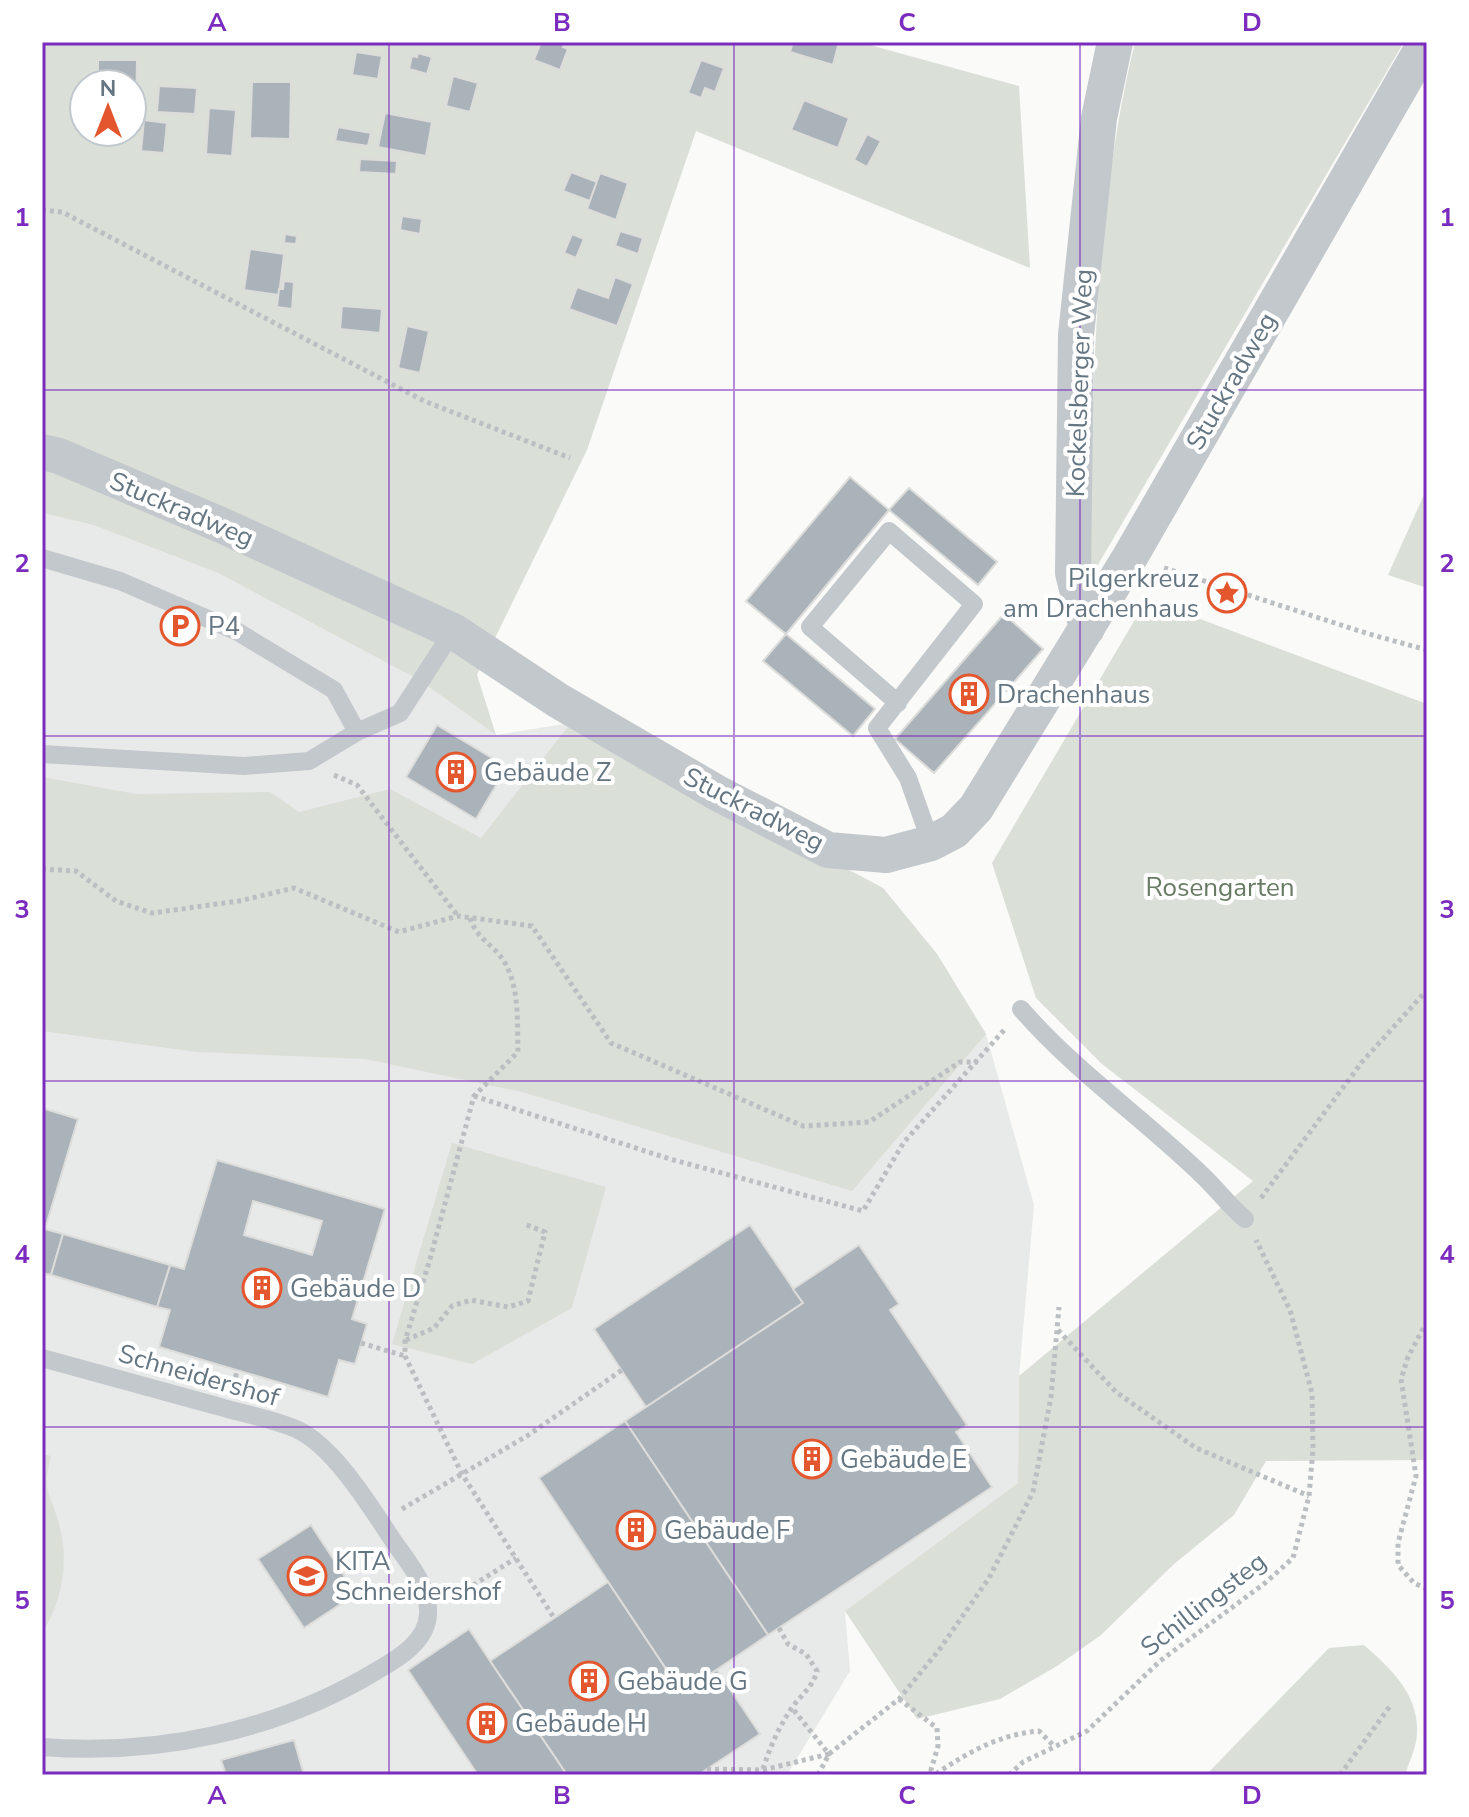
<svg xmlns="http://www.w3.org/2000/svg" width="1469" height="1817" font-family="'Nunito Sans',sans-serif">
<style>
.built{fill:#e8e9e9}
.green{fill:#dadfd7;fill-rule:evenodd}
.building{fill:#aab3b9;stroke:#dcdcda;stroke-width:2;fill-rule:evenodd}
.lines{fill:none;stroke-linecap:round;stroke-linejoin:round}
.path{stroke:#bbbfc2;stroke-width:5;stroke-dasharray:4 4;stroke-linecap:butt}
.service{stroke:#c3c8cc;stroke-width:18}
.minor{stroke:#c3c8cc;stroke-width:36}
.grid{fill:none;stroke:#7b2cbf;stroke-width:2;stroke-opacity:0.55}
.labels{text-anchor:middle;stroke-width:8;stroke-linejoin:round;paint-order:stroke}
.street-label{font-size:26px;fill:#657683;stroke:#fff}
.poi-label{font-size:26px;fill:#657683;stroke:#fff;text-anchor:start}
.park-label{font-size:26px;fill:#687a64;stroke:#fff}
.neatline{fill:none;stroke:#7b2cbf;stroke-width:3}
.grid-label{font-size:26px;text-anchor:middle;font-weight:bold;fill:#7b2cbf}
</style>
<rect width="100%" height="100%" fill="#fafaf8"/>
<path class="built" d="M42,513L93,525L218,573L419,680L496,735L571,723L883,888L937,954L986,1034L1034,1205L1019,1376L1018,1483L845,1611L850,1671L787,1775H42Z"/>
<g class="green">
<path d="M42,42H859L1019,86L1030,268L696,131L587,450L477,675L496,735L419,680L218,573L93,525L42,513ZM84,84H132V132H84Z"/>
<path d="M1135,42H1404L1089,580C1093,400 1092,218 1135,42Z"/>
<path d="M1427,488V588L1388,575Z"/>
<path d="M1147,599L1427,704V1460L1266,1461L1234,1515L1174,1564L1101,1635L1057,1666L1000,1699L917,1719L845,1611L1018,1483L1019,1376L1253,1181L1102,1064L1036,998L992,863Z"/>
<path d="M571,723L883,888L937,954L986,1034L852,1191L522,1092L365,1059L197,1052L42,1031V777L136,794L270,792L299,812L390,789L481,838Z"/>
<path d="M452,1143L606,1187L572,1308L472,1364L392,1344Z"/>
<path d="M42,1454L51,1456C43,1488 47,1488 57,1517C70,1557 64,1598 42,1633Z"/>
<path d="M1364,1645C1390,1668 1419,1694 1417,1733C1417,1746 1409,1762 1405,1775H1206L1329,1648Z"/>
</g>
<g class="building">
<path d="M541,42H565L563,47L568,49L560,70L534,60Z"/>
<path d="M793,42H839L833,65L790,52Z"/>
<path d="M356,52L382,56L378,79L352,75Z"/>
<path d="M418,53L432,57L427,74L409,69L412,56L417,57Z"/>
<path d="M98,60H137L136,116H132V84H98Z"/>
<path d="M701,60L724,68L715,92L705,88L701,98L688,93Z"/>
<path d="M453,76L478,83L470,112L446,106Z"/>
<path d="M252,82H291L290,139L250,138Z"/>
<path d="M159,86L197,88L195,114L157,112Z"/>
<path d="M804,100L849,118L838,148L791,130Z"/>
<path d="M209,108L236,110L232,156L206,154Z"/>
<path d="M385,113L432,122L426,156L378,147Z"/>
<path d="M144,120L167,123L164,153L141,151Z"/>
<path d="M338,127L371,133L368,146L335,141Z"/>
<path d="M867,134L881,141L867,167L854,160Z"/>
<path d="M360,159L397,161L396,174L359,172Z"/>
<path d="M571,172L597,182L590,201L563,191Z"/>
<path d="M600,173L628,183L616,220L587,209Z"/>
<path d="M402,216L422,219L420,234L400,230Z"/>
<path d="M620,231L643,238L638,254L615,246Z"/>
<path d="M285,234L297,236L296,244L284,243Z"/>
<path d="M572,234L584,239L576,258L564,253Z"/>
<path d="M250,249L284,254L279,295L244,290Z"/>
<path d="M615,277L633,284L617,326L569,309L577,287L608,298Z"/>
<path d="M284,281L294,282L292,309L277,307L279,289H283Z"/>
<path d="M342,306L382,309L380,333L340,329Z"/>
<path d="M407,326L429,331L420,373L398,368Z"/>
<path d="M850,477L889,510L786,634L746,601Z"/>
<path d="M909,488L997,562L978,585L889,510Z"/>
<path d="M1004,614L1043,649L934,773L895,739Z"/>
<path d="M786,634L875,709L853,736L763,661Z"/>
<path d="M437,725L507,767L476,819L406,777Z"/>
<path d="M42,1108L78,1119L45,1229L63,1234L51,1275L42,1273Z"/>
<path d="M217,1160L385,1209L352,1319L367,1324L355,1364L339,1360L328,1397L159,1347L170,1310L157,1307L170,1265L184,1269ZM253,1201L322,1221L312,1255L244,1235Z"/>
<path d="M750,1225L803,1303L646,1407L594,1329Z"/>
<path d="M63,1234L170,1265L157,1307L51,1275Z"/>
<path d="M859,1245L899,1304L890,1310L967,1425L956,1432L992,1487L768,1635L625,1421L803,1303L793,1289Z"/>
<path d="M625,1421L768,1635L682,1693L539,1478Z"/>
<path d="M311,1525L356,1594L304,1628L258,1559Z"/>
<path d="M608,1582L682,1693L717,1670L760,1734L698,1775H567L490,1661Z"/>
<path d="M469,1629L490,1661L567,1775H478L408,1670Z"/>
<path d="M294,1740L304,1775H226L221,1760Z"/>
</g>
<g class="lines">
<g class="path">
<path d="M42,210L62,212L424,401L570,458"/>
<path d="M1164,568L1369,634L1427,650"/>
<path d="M334,775L357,785L458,916"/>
<path d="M42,869L76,871L116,901L152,913L239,901L294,888L399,932L458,916L532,926L611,1043L803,1126L869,1122L960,1062H978"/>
<path d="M470,918C477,940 495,945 505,963C520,990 517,1023 518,1052L474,1096L430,1259L405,1341V1356L462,1474L554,1618"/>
<path d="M474,1096L670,1159L863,1211L904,1142L1006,1028"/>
<path d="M1261,1198L1362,1062L1427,990"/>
<path d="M1427,1321L1408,1357L1401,1379L1416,1476L1398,1543V1565L1414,1583L1427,1589"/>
<path d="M1058,1330L1116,1392L1196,1448L1309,1496"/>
<path d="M406,1340L434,1328L452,1306L471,1300L508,1307L528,1301L545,1232L524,1224"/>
<path d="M361,1343L405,1356"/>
<path d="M234,1385L237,1370"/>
<path d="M402,1509L527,1436L622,1370"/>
<path d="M453,1598L516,1558"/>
<path d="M1427,1664V1670"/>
<path d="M899,1699L937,1728L938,1746L931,1770L937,1773C971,1751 998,1735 1039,1731L1055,1747"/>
<path d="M707,1769L763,1770L829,1754L792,1708"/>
<path d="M763,1769C770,1747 778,1729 791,1709C800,1696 813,1687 817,1671L806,1654L788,1644L779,1628"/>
<path d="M724,1775L738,1769"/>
<path d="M818,1775L829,1754L899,1699L939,1650L989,1578L1033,1492L1051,1397L1059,1307"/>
<path d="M1009,1775L1023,1762L1087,1731L1160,1661L1265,1583L1293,1558L1309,1496L1313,1449L1312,1393L1290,1310L1256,1240"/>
<path d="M1340,1775L1390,1706"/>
</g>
<g class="service">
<path d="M42,558L120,581L238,632L334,690L357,732"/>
<path d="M898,703L810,627L889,531L974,604L877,728L908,778L931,843"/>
<path d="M42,754L244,766L309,761L357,732L400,713L453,631"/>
<path d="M1021,1009C1075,1071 1143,1118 1202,1175C1217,1189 1229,1206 1245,1219"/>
<path d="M42,1358C100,1374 159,1390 217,1406C243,1414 274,1419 298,1430C334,1447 370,1506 392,1539C406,1560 430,1586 428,1614C427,1641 399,1658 378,1670C278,1731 158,1756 42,1747"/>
</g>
<g class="minor">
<path d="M42,452L59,456L221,525L453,631L559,701L719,794L828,850L886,855L931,843L954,831L976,808L1130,557L1426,42"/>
<path d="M1087,628L1073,573L1076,335L1099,118L1115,42"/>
</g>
</g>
<path class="grid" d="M389,42V1775M734,42V1775M1080,42V1775M42,390H1427M42,736H1427M42,1081H1427M42,1427H1427"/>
<defs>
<symbol id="sight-ring" viewBox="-11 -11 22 22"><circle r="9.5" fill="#fff" stroke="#e4572e" stroke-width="1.5"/><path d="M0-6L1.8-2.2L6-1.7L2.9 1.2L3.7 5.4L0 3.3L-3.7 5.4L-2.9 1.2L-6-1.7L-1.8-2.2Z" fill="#e4572e"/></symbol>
<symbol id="parking-ring" viewBox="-11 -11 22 22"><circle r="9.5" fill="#fff" stroke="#e4572e" stroke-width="1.5"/><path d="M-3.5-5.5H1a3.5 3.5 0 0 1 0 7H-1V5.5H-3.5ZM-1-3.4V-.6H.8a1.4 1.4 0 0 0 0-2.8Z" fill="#e4572e"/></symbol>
<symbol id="building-ring" viewBox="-11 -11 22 22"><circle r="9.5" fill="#fff" stroke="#e4572e" stroke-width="1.5"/><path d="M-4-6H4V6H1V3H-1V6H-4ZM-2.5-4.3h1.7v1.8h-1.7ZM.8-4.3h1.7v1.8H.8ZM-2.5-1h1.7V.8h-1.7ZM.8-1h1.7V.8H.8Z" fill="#e4572e"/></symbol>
<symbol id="school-ring" viewBox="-11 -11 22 22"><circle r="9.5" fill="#fff" stroke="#e4572e" stroke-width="1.5"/><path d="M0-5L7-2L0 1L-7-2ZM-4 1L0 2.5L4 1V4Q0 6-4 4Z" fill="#e4572e"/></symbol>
</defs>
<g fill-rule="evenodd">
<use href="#sight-ring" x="1205" y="571" width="44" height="44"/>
<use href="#parking-ring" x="158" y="604" width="44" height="44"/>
<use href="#building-ring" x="947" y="672" width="44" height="44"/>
<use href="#building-ring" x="434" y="750" width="44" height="44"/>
<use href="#building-ring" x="240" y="1266" width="44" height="44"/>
<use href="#building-ring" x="790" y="1437" width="44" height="44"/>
<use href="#building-ring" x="614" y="1508" width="44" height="44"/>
<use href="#school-ring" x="285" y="1554" width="44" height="44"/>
<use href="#building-ring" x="567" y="1659" width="44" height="44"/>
<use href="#building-ring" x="465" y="1701" width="44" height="44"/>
</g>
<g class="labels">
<g class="street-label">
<text transform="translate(1231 381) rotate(-60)" y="9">Stuckradweg</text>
<text transform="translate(1079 383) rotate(-88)" y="9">Kockelsberger Weg</text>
<text transform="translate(182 509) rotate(23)" y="9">Stuckradweg</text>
<text transform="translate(754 809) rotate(27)" y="9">Stuckradweg</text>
<text transform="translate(199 1375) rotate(16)" y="9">Schneidershof</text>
<text transform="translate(1203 1604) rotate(-38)" y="9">Schillingsteg</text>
</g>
<g class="poi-label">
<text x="1199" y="587" text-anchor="end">Pilgerkreuz<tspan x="1199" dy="30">am Drachenhaus</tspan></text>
<text x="208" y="635">P4</text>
<text x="997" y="703">Drachenhaus</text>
<text x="484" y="781">Gebäude Z</text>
<text x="290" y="1297">Gebäude D</text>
<text x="840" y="1468">Gebäude E</text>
<text x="664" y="1539">Gebäude F</text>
<text x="335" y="1570">KITA<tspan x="335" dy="30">Schneidershof</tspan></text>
<text x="617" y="1690">Gebäude G</text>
<text x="515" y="1732">Gebäude H</text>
</g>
<g class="park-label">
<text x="1220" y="896">Rosengarten</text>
</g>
</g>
<rect width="1469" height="1817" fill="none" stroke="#ffffff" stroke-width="88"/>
<g transform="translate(108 108)"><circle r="38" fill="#ffffff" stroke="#c1c8cd" stroke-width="2"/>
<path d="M0-6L14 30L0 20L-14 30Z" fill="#e4572e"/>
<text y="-12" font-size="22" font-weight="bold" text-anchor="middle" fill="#657683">N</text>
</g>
<rect x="44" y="44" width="1381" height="1729" class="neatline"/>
<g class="grid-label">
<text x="217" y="31">A</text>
<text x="562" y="31">B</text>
<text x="907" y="31">C</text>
<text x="1252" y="31">D</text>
<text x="22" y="226">1</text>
<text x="1447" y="226">1</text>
<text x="22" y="572">2</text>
<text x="1447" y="572">2</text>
<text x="22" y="918">3</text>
<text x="1447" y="918">3</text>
<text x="22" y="1263">4</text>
<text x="1447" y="1263">4</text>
<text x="22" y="1609">5</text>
<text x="1447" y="1609">5</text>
<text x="217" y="1804">A</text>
<text x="562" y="1804">B</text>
<text x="907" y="1804">C</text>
<text x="1252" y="1804">D</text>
</g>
</svg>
